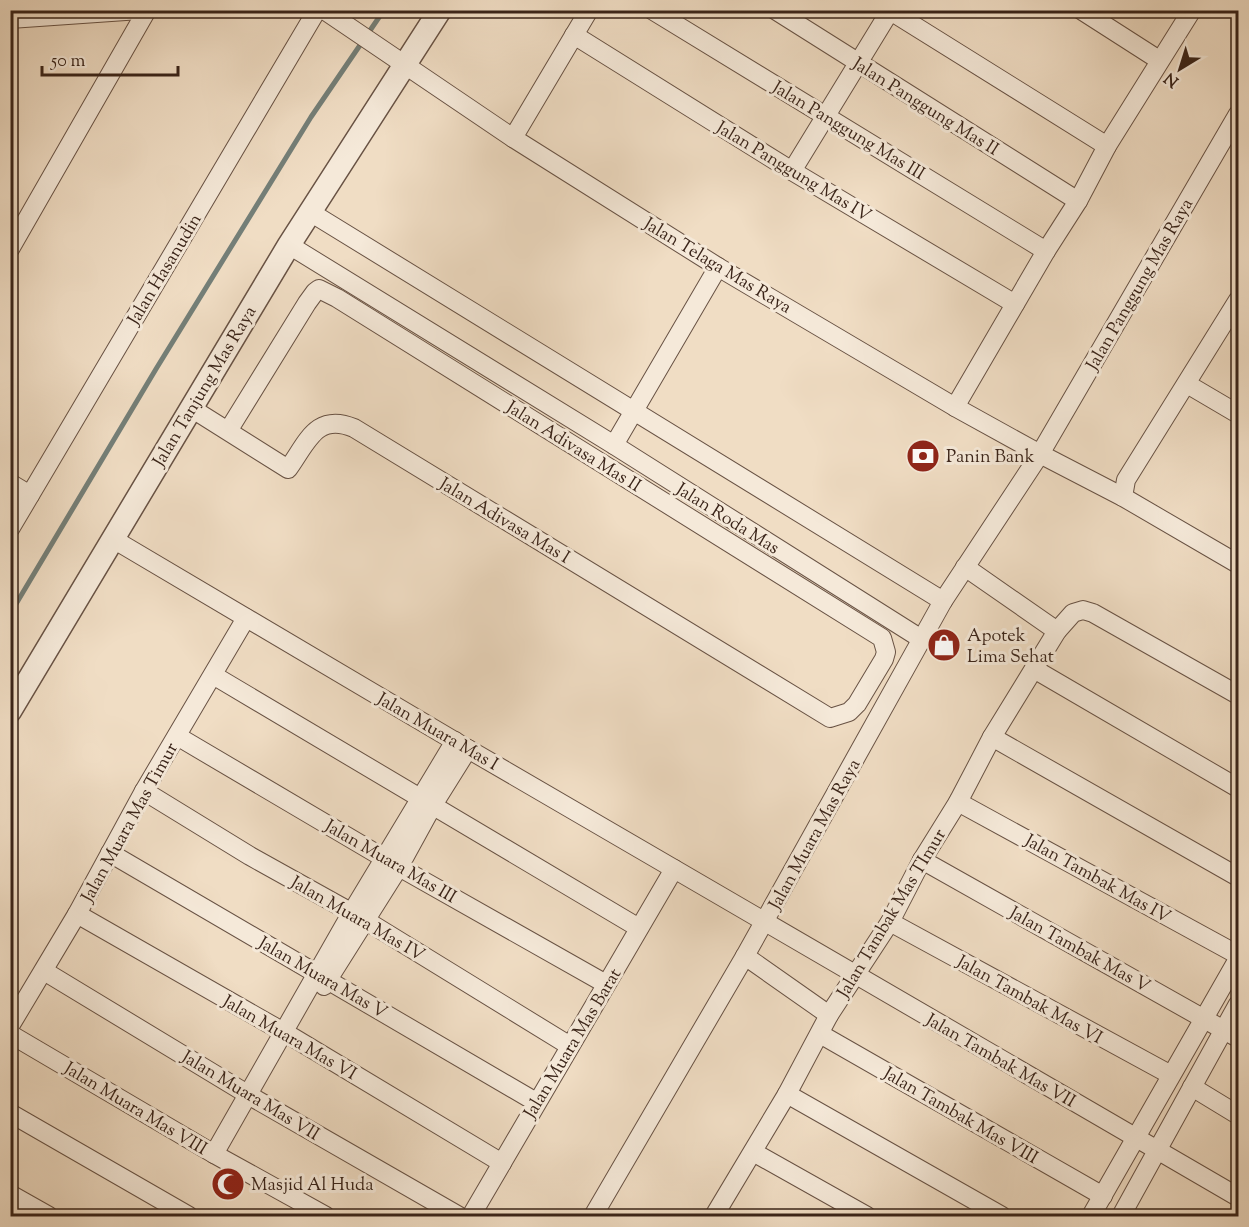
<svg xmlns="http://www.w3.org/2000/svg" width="1249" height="1227" font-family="'Sorts Mill Goudy',serif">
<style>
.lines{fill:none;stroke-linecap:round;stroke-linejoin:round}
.stream{stroke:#747f78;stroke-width:5}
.minor-casing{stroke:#685244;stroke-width:20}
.tertiary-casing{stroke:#685244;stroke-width:25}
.minor{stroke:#f5e9d9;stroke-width:18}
.tertiary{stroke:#f5e9d9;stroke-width:22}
.labels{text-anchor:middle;stroke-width:6;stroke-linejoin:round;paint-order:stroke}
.street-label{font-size:18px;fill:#3a2419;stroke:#f5e9d9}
.poi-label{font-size:18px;fill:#3a2419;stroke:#f5e9d9;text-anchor:start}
</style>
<rect width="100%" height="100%" fill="#f0ddc4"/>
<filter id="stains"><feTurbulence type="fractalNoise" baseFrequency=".00333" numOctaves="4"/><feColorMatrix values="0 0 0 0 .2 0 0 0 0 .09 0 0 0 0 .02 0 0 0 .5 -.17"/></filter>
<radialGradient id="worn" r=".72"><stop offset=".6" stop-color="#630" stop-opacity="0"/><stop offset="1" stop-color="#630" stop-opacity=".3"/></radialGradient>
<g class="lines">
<path class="stream" d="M10,614L156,369L311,117L384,10"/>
<defs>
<g id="minor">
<path d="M324,10L513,138L718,267L955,407L1040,454L1123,497L1238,564"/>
<path d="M652,10L1046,251"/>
<path d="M775,10L1078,201"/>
<path d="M889,10L1107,146"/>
<path d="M1081,10L1159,60"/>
<path d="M10,19L140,10"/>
<path d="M574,35L792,171L1015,304"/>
<path d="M513,138L589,10"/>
<path d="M792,171L890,11"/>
<path d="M310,212L943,601"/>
<path d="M289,245L614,445L923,640"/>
<path d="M10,249L147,10"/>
<path d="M1187,384L1238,414"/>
<path d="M955,407L1046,251L1078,201L1107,146L1192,10"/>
<path d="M191,408L288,469C307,443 316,412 354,428L830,718L849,712L857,704L884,659L886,652L882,638L337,298L319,289L315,292L307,303L228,431"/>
<path d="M614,445L718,267"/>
<path d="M10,483L30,495"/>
<path d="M1123,497L1126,480L1238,300"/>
<path d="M10,529L317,10"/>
<path d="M113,539L468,749L1238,1197"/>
<path d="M965,567L1057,631"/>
<path d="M1034,669L1238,788"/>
<path d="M213,675L639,928"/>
<path d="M177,736L399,867L606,984"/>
<path d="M992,737L1238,877"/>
<path d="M144,791L250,856L365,920L570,1046"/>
<path d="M958,802L1238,955"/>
<path d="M110,853L536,1102"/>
<path d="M922,860L1238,1038"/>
<path d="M77,914L294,1038L502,1163"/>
<path d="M890,922L1171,1075"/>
<path d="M745,956L829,1015"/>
<path d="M44,971L257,1100L459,1216"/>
<path d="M324,986L399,867L433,805L468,749"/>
<path d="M10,1026L77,914L144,791L246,618"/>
<path d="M10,1034L214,1154L326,1216"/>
<path d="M820,1034L1103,1196"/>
<path d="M1192,1087L1238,1115"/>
<path d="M787,1094L1002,1216"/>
<path d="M10,1113L189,1216"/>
<path d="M753,1152L867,1216"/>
<path d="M214,1154L352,912L455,741"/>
<path d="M10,1194L49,1216"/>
<path d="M471,1216L674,869"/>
<path d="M593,1216L745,956L943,601L1040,454L1238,114"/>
<path d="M714,1216L787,1094L829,1015L890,922L922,860L958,802L992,737L1057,631L1073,613L1083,610L1093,613L1238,695"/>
<path d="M1091,1216L1238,959"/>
<path d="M1121,1216L1238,1004"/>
</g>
<path id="tertiary" d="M10,711L289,245L440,10"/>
</defs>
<use href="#minor" class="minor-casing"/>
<use href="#tertiary" class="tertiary-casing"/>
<use href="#minor" class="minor"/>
<use href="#tertiary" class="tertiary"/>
</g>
<defs>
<symbol id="bank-disc" viewBox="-11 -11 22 22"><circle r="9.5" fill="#8f2418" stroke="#f5e9d9"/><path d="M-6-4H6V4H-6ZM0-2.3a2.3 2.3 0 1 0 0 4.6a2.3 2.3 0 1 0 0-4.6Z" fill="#fff"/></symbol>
<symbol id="shop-disc" viewBox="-11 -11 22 22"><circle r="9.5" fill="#8f2418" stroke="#f5e9d9"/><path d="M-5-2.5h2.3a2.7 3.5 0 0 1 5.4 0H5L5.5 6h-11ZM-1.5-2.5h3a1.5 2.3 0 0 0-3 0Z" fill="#fff"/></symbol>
<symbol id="mosque-disc" viewBox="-11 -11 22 22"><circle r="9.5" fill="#8f2418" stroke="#f5e9d9"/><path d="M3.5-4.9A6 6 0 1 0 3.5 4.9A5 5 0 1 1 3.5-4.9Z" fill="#fff"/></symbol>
</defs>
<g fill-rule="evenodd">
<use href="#bank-disc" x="904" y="437" width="38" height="38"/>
<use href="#shop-disc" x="925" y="626" width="38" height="38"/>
<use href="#mosque-disc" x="209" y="1165" width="38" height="38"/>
</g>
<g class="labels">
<g class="street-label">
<text transform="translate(926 106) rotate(32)" y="6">Jalan Panggung Mas II</text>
<text transform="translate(849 130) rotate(31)" y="6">Jalan Panggung Mas III</text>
<text transform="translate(794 171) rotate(31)" y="6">Jalan Panggung Mas IV</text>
<text transform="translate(718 265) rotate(31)" y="6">Jalan Telaga Mas Raya</text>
<text transform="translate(164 269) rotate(-59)" y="6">Jalan Hasanudin</text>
<text transform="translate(1139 284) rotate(-60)" y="6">Jalan Panggung Mas Raya</text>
<text transform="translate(204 386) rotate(-59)" y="6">Jalan Tanjung Mas Raya</text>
<text transform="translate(574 446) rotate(32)" y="6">Jalan Adivasa Mas II</text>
<text transform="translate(728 518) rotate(32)" y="6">Jalan Roda Mas</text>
<text transform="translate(505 520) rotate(31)" y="6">Jalan Adivasa Mas I</text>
<text transform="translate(438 731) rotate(30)" y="6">Jalan Muara Mas I</text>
<text transform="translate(129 822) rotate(-61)" y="6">Jalan Muara Mas Timur</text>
<text transform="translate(814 834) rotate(-61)" y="6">Jalan Muara Mas Raya</text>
<text transform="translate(391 861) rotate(30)" y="6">Jalan Muara Mas III</text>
<text transform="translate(1098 878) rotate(29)" y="6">Jalan Tambak Mas IV</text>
<text transform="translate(891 913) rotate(-59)" y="6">Jalan Tambak Mas TImur</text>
<text transform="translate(358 918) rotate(30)" y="6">Jalan Muara Mas IV</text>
<text transform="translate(1080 949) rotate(29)" y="6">Jalan Tambak Mas V</text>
<text transform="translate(323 977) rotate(30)" y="6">Jalan Muara Mas V</text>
<text transform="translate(1030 999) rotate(29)" y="6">Jalan Tambak Mas VI</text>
<text transform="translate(290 1037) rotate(30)" y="6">Jalan Muara Mas VI</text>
<text transform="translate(572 1043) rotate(-59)" y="6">Jalan Muara Mas Barat</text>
<text transform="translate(1001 1060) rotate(30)" y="6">Jalan Tambak Mas VII</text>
<text transform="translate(251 1095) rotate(31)" y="6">Jalan Muara Mas VII</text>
<text transform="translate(136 1108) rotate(31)" y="6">Jalan Muara Mas VIII</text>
<text transform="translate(961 1115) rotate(30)" y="6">Jalan Tambak Mas VIII</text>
</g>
<g class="poi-label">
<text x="946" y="462">Panin Bank</text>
<text x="967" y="641">Apotek<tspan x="967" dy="21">Lima Sehat</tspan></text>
<text x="251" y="1190">Masjid Al Huda</text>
</g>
</g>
<rect width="1249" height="1227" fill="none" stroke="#f0ddc4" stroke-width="36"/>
<rect x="12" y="12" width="1225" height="1203" fill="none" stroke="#3a2419" stroke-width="3"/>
<rect x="18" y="18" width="1213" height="1191" fill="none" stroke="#3a2419" stroke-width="1.5"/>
<g transform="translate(1180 69) rotate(218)" stroke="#f5e9d9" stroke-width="4.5" paint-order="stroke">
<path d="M0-4.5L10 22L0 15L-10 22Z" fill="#3a2419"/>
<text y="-9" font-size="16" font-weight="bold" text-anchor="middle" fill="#3a2419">N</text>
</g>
<path d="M42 66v9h136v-9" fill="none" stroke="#3a2419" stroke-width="3"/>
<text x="51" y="66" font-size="18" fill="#3a2419" stroke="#f5e9d9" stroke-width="4.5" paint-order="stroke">50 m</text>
<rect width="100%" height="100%" filter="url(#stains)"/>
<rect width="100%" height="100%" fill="url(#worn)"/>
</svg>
